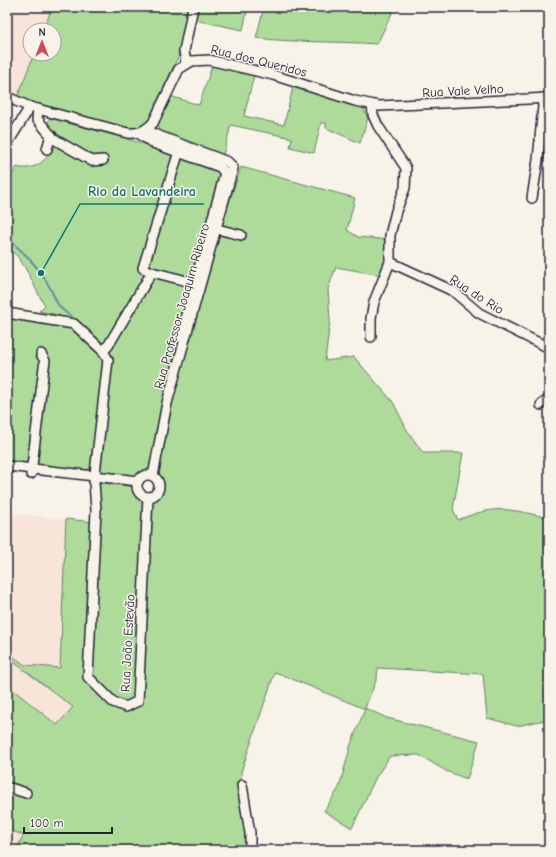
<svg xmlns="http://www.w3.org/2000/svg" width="556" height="857" font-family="'Comic Neue',sans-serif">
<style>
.built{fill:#f8e4d8}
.green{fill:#aedb9a;stroke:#687e6a}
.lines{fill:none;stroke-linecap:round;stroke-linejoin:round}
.stream{stroke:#5f8f9f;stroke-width:2}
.minor-casing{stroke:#22223b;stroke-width:12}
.minor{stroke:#f7f3e8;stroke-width:9}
.labels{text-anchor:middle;stroke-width:3;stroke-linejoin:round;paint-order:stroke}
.street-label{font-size:13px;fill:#22223b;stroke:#f7f3e8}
.leader{fill:none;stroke:#0f766e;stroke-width:1.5}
.callout-dot{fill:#0f766e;stroke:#f7f3e8;stroke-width:1.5}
.callout-label{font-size:14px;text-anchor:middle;font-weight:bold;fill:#0f766e;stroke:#f7f3e8;stroke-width:3;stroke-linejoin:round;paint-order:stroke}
</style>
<rect width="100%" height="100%" fill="#f7f3e8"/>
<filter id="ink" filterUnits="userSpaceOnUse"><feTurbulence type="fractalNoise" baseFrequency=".025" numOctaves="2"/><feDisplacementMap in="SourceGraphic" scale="8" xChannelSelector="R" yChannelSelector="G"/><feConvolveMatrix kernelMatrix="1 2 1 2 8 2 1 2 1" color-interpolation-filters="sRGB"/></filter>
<g filter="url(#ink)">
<g class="built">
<path d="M7,7H52L44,30H30V54H34L17,98L7,93Z"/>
<path d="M7,513L66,519L58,695L73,707L57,725L7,685Z"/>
<path d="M7,829L23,835L17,850H7Z"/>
</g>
<g class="green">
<path d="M52,7H193L189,23L184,27L178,57L146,125L134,130L17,98L34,54H54V30H44Z"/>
<path d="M199,7H248L243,30L195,20Z"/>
<path d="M264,7H395L377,44C336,41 296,43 256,38Z"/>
<path d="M212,66L254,75L244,116L284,125L293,87L363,108L368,118L360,143L326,128V123H321L314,153L290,147L292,138L231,125L223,155L159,132L158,125L170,96L199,105Z"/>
<path d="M50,118L149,145L219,170L220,177L193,290L168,383L156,437L196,302L241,167L355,198L347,230L358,237L390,240L386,274H375L336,267L328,289L330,321L325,361L354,357L393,402L407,430L423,453H463L453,509L458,520C496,504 510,509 549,518V719L517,726L487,718L483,674L378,668L377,678L365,708L387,718L479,741L467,779L446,771L419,755L390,756L376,777L352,828L324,811L339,788L351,744L365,709L275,672L241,772L249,850H17L23,835L7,829V685L57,725L73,707L7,657V652L25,665L60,668L66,519L95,522L94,482L137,487L141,494L148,497L156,493L159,487L156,478L148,475L140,478L7,466V313L62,321L59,315L39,311L45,305C35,292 23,253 7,249V183L17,167C32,172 52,160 50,144C49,139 47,133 45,128Z"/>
</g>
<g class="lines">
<path class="stream" d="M7,239C24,251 41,270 50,288C59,305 55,305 72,317"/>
<defs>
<g id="minor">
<path d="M186,63L184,51L193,7"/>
<path d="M7,97L30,107L128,133C139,134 145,131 153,123L179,69L192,61L209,60L273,75L355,101L379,106L549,98"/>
<path d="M38,109L37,119L54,139L92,161L103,160"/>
<path d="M148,129L154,134L228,162L233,168L167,403L153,476"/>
<path d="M138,133L153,143L220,167L225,173L180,337"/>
<path d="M7,144L30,107"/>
<path d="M180,148L143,268L152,272L195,283"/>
<path d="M47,149L51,135"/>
<path d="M532,198L538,160L543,106L542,98"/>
<path d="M217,229L241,235"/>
<path d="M390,262L453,291L479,313L549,348"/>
<path d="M7,313L74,324L103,351L108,360L94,482L96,510L88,677L113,702L126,707L138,701L148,497"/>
<path d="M371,337V318L374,302L390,262V235L396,211L405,188L406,168L378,126L373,115L372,105"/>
<path d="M103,351L108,346L152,272"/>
<path d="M541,405L549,399"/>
<path d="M7,466L138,481"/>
<path d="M31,474L44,367L45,361L41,354"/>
<circle cx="148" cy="486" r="11"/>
<path d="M242,785L250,833V850"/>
<path d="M7,787L26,793"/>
</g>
</defs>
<use href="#minor" class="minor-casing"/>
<use href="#minor" class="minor"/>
</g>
</g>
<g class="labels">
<g class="street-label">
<text transform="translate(259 60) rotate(14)" y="5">Rua dos Queridos</text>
<text transform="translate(463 90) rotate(-3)" y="5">Rua Vale Velho</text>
<text transform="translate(477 294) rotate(33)" y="5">Rua do Rio</text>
<text transform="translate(181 306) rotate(-74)" y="5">Rua Professor Joaquim Ribeiro</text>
<text transform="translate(127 643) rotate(-87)" y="5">Rua João Estevão</text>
</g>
</g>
<path class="leader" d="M41 273L80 204H204"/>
<circle class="callout-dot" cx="41" cy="273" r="4"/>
<g class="callout-label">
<text x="142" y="196">Rio da Lavandeira</text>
</g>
<rect width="556" height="857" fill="none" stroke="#f7f3e8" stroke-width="24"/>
<rect x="12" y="12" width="532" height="833" fill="none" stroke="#22223b" stroke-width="1.5" filter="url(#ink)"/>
<g transform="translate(42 42)"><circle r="19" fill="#f7f3e8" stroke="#a29fa3"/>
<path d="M0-3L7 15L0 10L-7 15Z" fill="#d1495b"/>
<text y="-6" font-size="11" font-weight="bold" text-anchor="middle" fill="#22223b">N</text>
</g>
<path d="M24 827v6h88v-6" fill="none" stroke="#22223b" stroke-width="2"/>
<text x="30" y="827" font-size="12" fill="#22223b" stroke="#f7f3e8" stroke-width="3" paint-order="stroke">100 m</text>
</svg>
